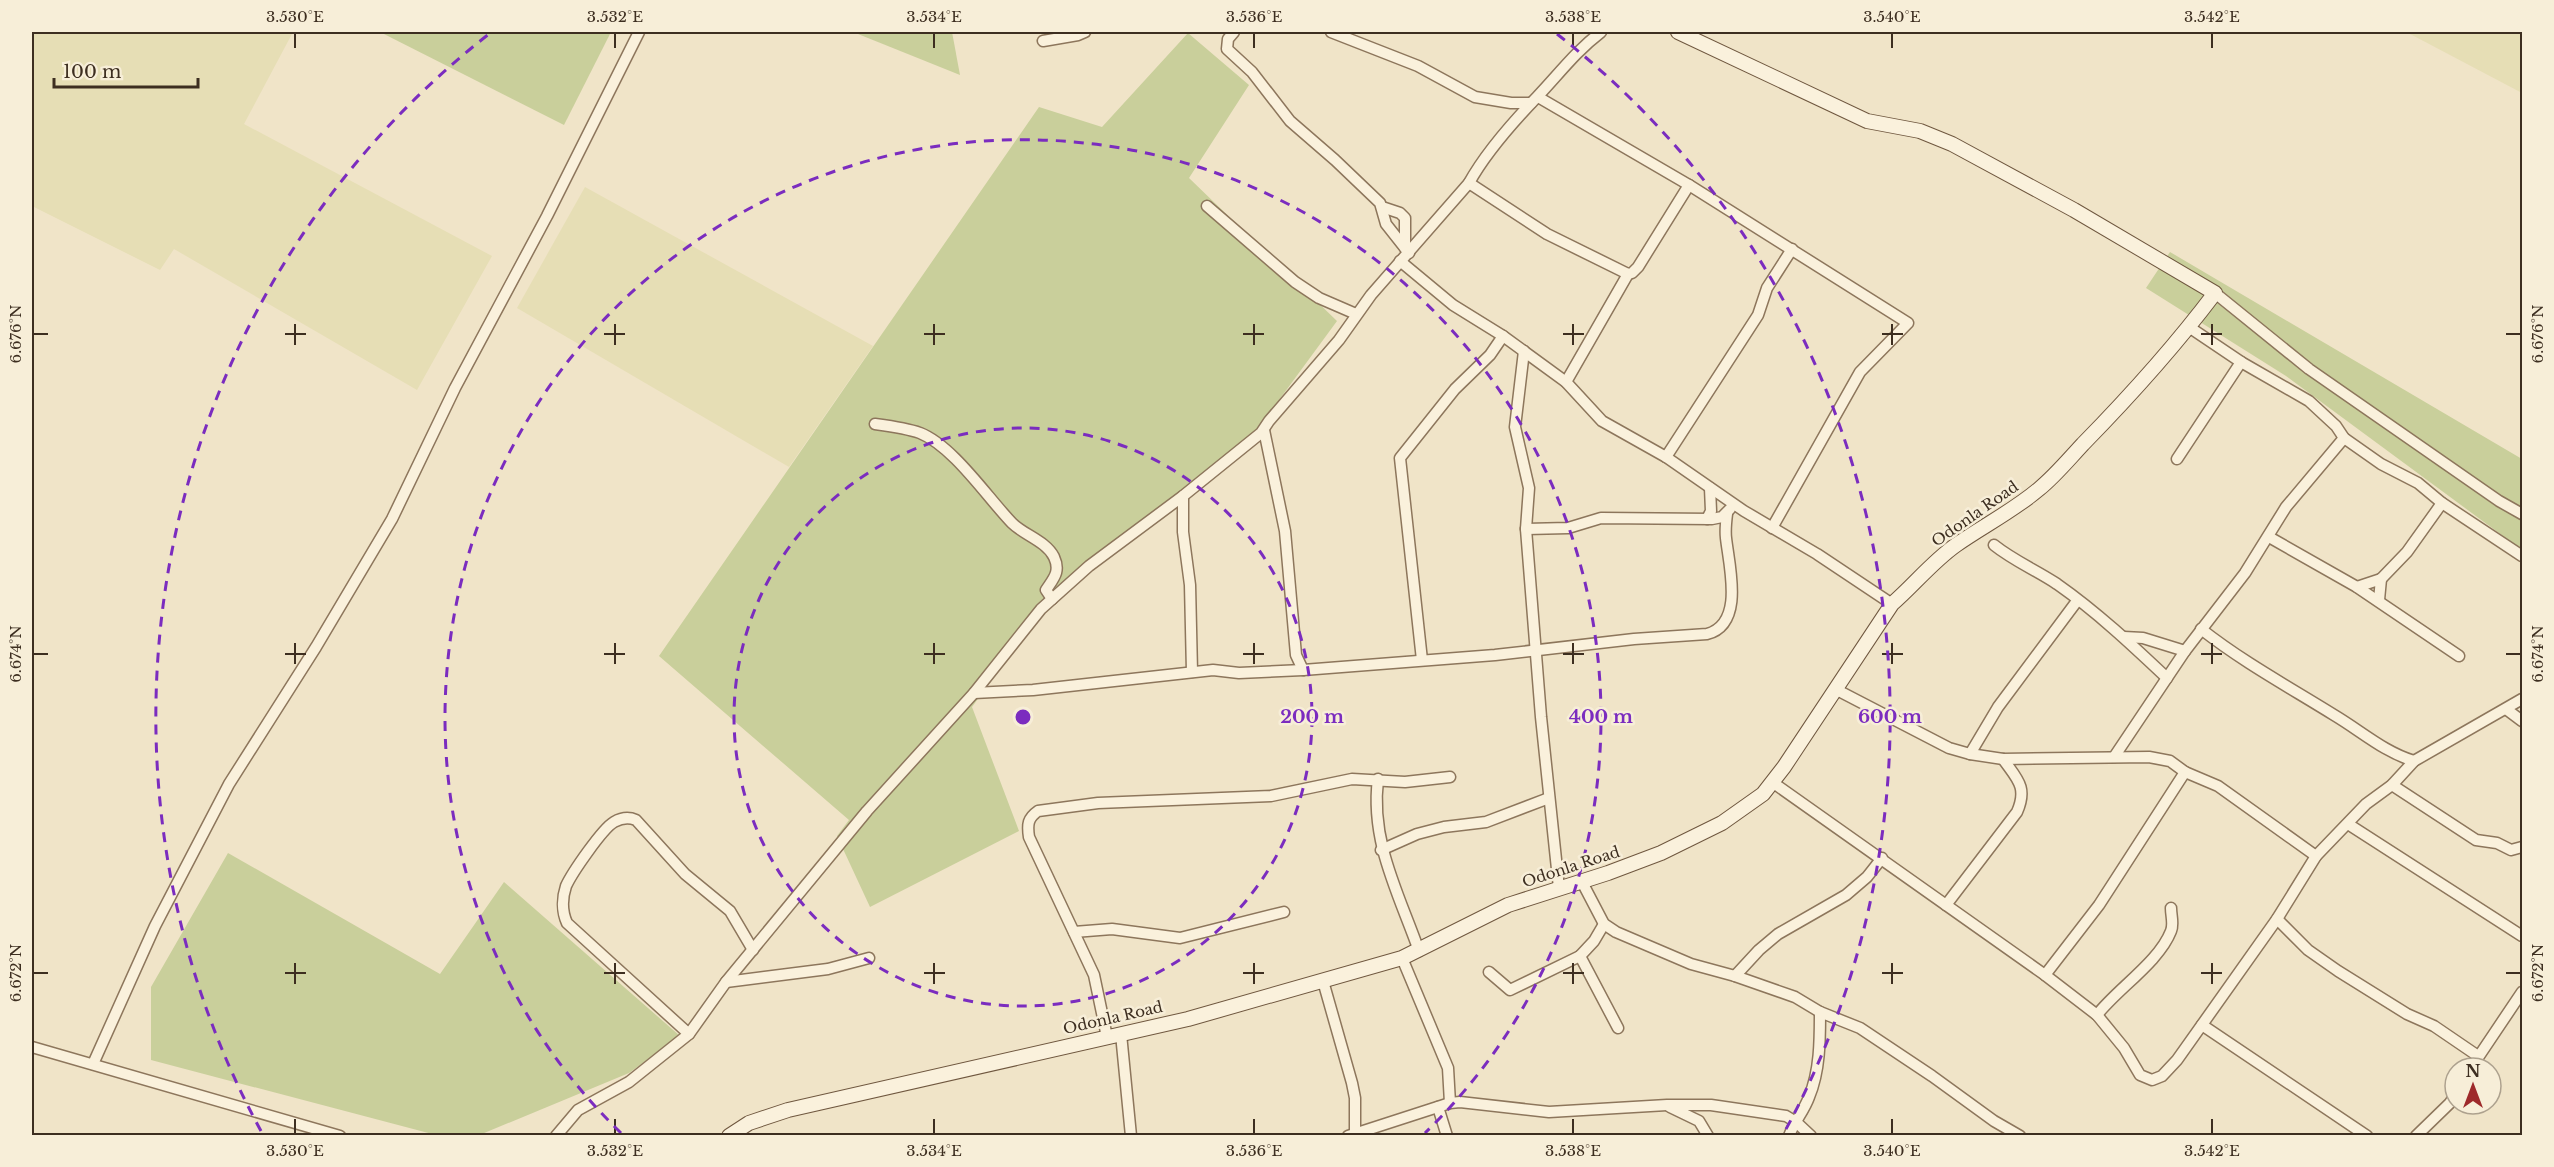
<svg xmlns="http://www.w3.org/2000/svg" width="2554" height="1167" font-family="'Libre Baskerville',serif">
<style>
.farmland{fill:#e6deb5}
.green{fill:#c9cf9b}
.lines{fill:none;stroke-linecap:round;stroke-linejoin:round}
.street-casing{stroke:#8d765c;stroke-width:13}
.secondary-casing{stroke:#6f573f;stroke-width:16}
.street{stroke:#faf1dc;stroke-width:10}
.secondary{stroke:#faf1dc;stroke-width:14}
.ticks{fill:none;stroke:#3d2e20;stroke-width:2}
.ring{fill:none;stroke:#7b2cbf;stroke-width:3;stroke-dasharray:10 8}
.labels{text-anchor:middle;stroke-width:5;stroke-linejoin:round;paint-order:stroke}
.street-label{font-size:15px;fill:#3d2e20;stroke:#f7eed8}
.centre{fill:#7b2cbf;stroke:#f7eed8;stroke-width:3}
.ring-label{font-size:18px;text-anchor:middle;font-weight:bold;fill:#7b2cbf;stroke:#f7eed8;stroke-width:5;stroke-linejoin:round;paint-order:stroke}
.neatline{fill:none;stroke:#3d2e20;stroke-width:2}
.ticks-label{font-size:15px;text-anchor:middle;fill:#3d2e20}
</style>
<rect width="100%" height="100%" fill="#f0e4c8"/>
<g class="farmland">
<path d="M32,32H293L244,124L492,256L417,390L174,249L160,270L32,206Z"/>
<path d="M2405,32H2522V93L2412,35Z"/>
<path d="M585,187L873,346L789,467L517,308Z"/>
</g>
<g class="green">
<path d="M380,32H611L564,125Z"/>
<path d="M853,32H952L960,75Z"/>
<path d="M1188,33L1249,85L1189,178L1337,321L1257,430L1090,570L1038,617L972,707L1019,831L870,907L837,836L849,820L659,656L1039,107L1102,127Z"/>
<path d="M2170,252L2522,459V550L2286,376L2146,288Z"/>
<path d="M228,853L440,974L504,882L680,1036L629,1073L477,1136L436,1135L151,1060V987Z"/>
</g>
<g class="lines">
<defs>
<g id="street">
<path d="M1234,32L1228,39L1227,49L1252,72L1290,121L1335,160L1380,203L1386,224L1409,253"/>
<path d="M1331,32L1418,66L1475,97L1511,103H1531"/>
<path d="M1043,41L1078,35L1085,32"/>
<path d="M1538,97L1689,185L1908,323L1860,372L1772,528"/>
<path d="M1469,183L1547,234L1628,274L1632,273L1638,267L1689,185"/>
<path d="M1207,206L1295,282L1319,298L1356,314"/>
<path d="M1382,207L1400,213L1405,218V248"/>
<path d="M1400,261L1453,305L1503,336L1566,382L1602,421L1666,457L1744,511L1817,554L1892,604"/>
<path d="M2215,293L2309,369L2499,501L2522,514"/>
<path d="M2189,327L2241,362L2309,401L2336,426L2344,438L2381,464L2418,483L2442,503L2522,556"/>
<path d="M1524,351L1515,427L1529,488L1526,529L1541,717L1559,888"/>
<path d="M1566,382L1628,274"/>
<path d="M875,424C890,426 906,428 920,433C953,446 987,497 1012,523C1024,535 1046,541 1054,557C1061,572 1053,579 1046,590L1052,599"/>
<path d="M1264,430L1285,531L1296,655L1303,670"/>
<path d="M1666,457L1758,315L1767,288L1792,249"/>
<path d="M2177,459L2241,362"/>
<path d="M1183,496V532L1190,585L1192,672"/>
<path d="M1707,519L1711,511L1710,488"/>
<path d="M1526,529L1568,528L1601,518L1712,519L1722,517L1730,509"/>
<path d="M2269,537L2357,587L2459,656"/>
<path d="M1994,545C2014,561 2036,570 2057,584C2097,612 2132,645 2167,678"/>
<path d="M2381,579L2407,552L2442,503"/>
<path d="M2357,587L2381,579L2379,600"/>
<path d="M2201,629C2243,662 2289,687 2334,715C2361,731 2384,752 2414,761"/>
<path d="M2124,637L2143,638L2185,651"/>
<path d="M1422,660L1400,458L1455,389L1490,355L1503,336"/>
<path d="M1837,690L1949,748L1970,754L2003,759L2149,757L2170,761L2185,772L2218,786L2316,856"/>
<path d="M974,693L1033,690L1213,670L1239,673L1303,670L1495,655L1634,639L1707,634C1745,624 1729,566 1726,538C1725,530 1726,522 1727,514"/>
<path d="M2506,709L2522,721"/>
<path d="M1970,754L1998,707L2077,601"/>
<path d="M2114,757L2185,651L2245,573L2286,507L2344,438"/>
<path d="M1378,779C1370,842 1399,894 1419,951"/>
<path d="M1772,782L2045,975L2097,1015L2124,1048L2140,1075L2152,1080L2162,1076L2177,1060L2277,919L2316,856L2366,804L2392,785L2414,761L2522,699"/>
<path d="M2392,785L2476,840L2497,843L2511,850L2522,847"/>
<path d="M2348,824L2522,936"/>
<path d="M1381,850L1417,834L1444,827L1486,822L1549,798"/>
<path d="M1582,882L1604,924L1616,932L1691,964L1735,976L1795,997L1820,1012L1860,1028L1932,1076L1994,1121L2020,1136"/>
<path d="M1946,905L2017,812C2028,787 2017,779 2003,759"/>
<path d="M2277,919L2308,950L2338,971L2407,1014L2434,1026L2478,1056"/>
<path d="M1604,924L1594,941L1580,956L1618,1028"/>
<path d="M1074,932L1112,929L1180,938L1284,912"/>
<path d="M1402,958L1448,1068L1450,1103"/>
<path d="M1489,972L1510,990L1580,956"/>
<path d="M2045,975L2099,905L2185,772"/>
<path d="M1735,976L1759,950L1778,934L1846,895L1867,877L1882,858"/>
<path d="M1323,981L1352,1083L1355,1098V1134"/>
<path d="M726,982L828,969L869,958"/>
<path d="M2097,1015C2117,989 2159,962 2171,931C2174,924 2171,916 2171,908"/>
<path d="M2202,1025L2367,1136"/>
<path d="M689,1034L567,923C562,912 562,898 566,886C572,873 602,829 614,822C621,818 629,817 636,820L685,874L730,911L753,950"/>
<path d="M1121,1034L1131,1136"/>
<path d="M1107,1037L1094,975L1029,837C1027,824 1028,818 1038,811L1098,803L1271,796L1352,779L1405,782L1450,777"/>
<path d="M32,1047L340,1136"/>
<path d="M93,1064L155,926L229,784L316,647L392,519L455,388L547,216L639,32"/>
<path d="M2471,1068L2522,992"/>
<path d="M1438,1107L1447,1136"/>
<path d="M1670,1107L1699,1121L1708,1136"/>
<path d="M556,1136L578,1110L629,1082L689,1034L726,982L867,811L974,693L1041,609L1089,566L1183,496L1261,433L1269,421L1339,340L1371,295L1469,183C1486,152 1512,123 1537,97C1559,74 1575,52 1601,32"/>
<path d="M1348,1136L1450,1103L1460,1102L1549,1112L1667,1105H1711L1786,1116L1796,1122L1811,1136"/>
<path d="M1789,1136C1794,1122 1804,1111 1809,1097C1820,1071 1820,1040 1820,1012"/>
<path d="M2416,1136L2450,1103L2455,1095"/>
</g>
<path id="secondary" d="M729,1136L749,1123L788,1110L1188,1019L1402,958L1508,905L1608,873L1661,853L1722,823L1763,794L1784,767L1892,604C1914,585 1932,562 1956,545C1983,526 2013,511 2039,489C2055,476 2069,459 2083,444C2130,396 2175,346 2215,293L2074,210L1952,144L1920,131L1867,121L1678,32"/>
</defs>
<use href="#street" class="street-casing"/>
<use href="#secondary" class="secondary-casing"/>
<use href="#street" class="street"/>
<use href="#secondary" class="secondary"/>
</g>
<path class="ticks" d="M295,33V48M615,33V48M934,33V48M1254,33V48M1573,33V48M1892,33V48M2212,33V48M295,324V345M615,324V345M934,324V345M1254,324V345M1573,324V345M1892,324V345M2212,324V345M33,334H48M285,334H306M604,334H625M924,334H945M1243,334H1264M1563,334H1584M1882,334H1903M2201,334H2222M2506,334H2521M295,643V664M615,643V664M934,643V664M1254,643V664M1573,643V664M1892,643V664M2212,643V664M33,654H48M285,654H306M604,654H625M924,654H945M1243,654H1264M1563,654H1584M1882,654H1903M2201,654H2222M2506,654H2521M295,963V984M615,963V984M934,963V984M1254,963V984M1573,963V984M1892,963V984M2212,963V984M33,973H48M285,973H306M604,973H625M924,973H945M1243,973H1264M1563,973H1584M1882,973H1903M2201,973H2222M2506,973H2521M295,1119V1134M615,1119V1134M934,1119V1134M1254,1119V1134M1573,1119V1134M1892,1119V1134M2212,1119V1134"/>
<g class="ring">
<circle cx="1023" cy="717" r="289"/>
<path d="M621 1133A578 578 0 1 1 1425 1133"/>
<path d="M261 1131A867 867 0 0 1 489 34M1557 34A867 867 0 0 1 1785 1131"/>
</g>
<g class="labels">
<g class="street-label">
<text transform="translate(1975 514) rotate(-35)" y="5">Odonla Road</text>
<text transform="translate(1571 867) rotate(-18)" y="5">Odonla Road</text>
<text transform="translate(1113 1018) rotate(-13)" y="5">Odonla Road</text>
</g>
</g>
<circle cx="1023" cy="717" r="9" class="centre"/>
<g class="ring-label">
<text x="1312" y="723">200 m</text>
<text x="1601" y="723">400 m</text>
<text x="1890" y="723">600 m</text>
</g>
<rect width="2554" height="1167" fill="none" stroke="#f7eed8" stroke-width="66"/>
<g transform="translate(2473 1086)"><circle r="28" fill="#f7eed8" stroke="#ada18e" stroke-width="1.5"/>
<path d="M0-4.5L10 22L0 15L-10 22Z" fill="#9e2a2b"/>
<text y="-9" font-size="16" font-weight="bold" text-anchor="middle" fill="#3d2e20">N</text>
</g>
<path d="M54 78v9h144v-9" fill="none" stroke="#3d2e20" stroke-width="3"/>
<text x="63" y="78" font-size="18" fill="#3d2e20" stroke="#f7eed8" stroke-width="4.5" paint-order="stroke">100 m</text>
<rect x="33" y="33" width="2488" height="1101" class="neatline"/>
<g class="ticks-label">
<text x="295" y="22">3.530°E</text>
<text x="615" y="22">3.532°E</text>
<text x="934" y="22">3.534°E</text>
<text x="1254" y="22">3.536°E</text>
<text x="1573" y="22">3.538°E</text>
<text x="1892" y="22">3.540°E</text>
<text x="2212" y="22">3.542°E</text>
<text transform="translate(16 334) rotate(-90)" y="5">6.676°N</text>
<text transform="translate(2538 334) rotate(-90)" y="5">6.676°N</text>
<text transform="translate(16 654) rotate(-90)" y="5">6.674°N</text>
<text transform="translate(2538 654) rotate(-90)" y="5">6.674°N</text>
<text transform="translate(16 973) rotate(-90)" y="5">6.672°N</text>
<text transform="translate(2538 973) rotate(-90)" y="5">6.672°N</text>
<text x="295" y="1156">3.530°E</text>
<text x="615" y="1156">3.532°E</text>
<text x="934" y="1156">3.534°E</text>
<text x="1254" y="1156">3.536°E</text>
<text x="1573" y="1156">3.538°E</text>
<text x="1892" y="1156">3.540°E</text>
<text x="2212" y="1156">3.542°E</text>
</g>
</svg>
